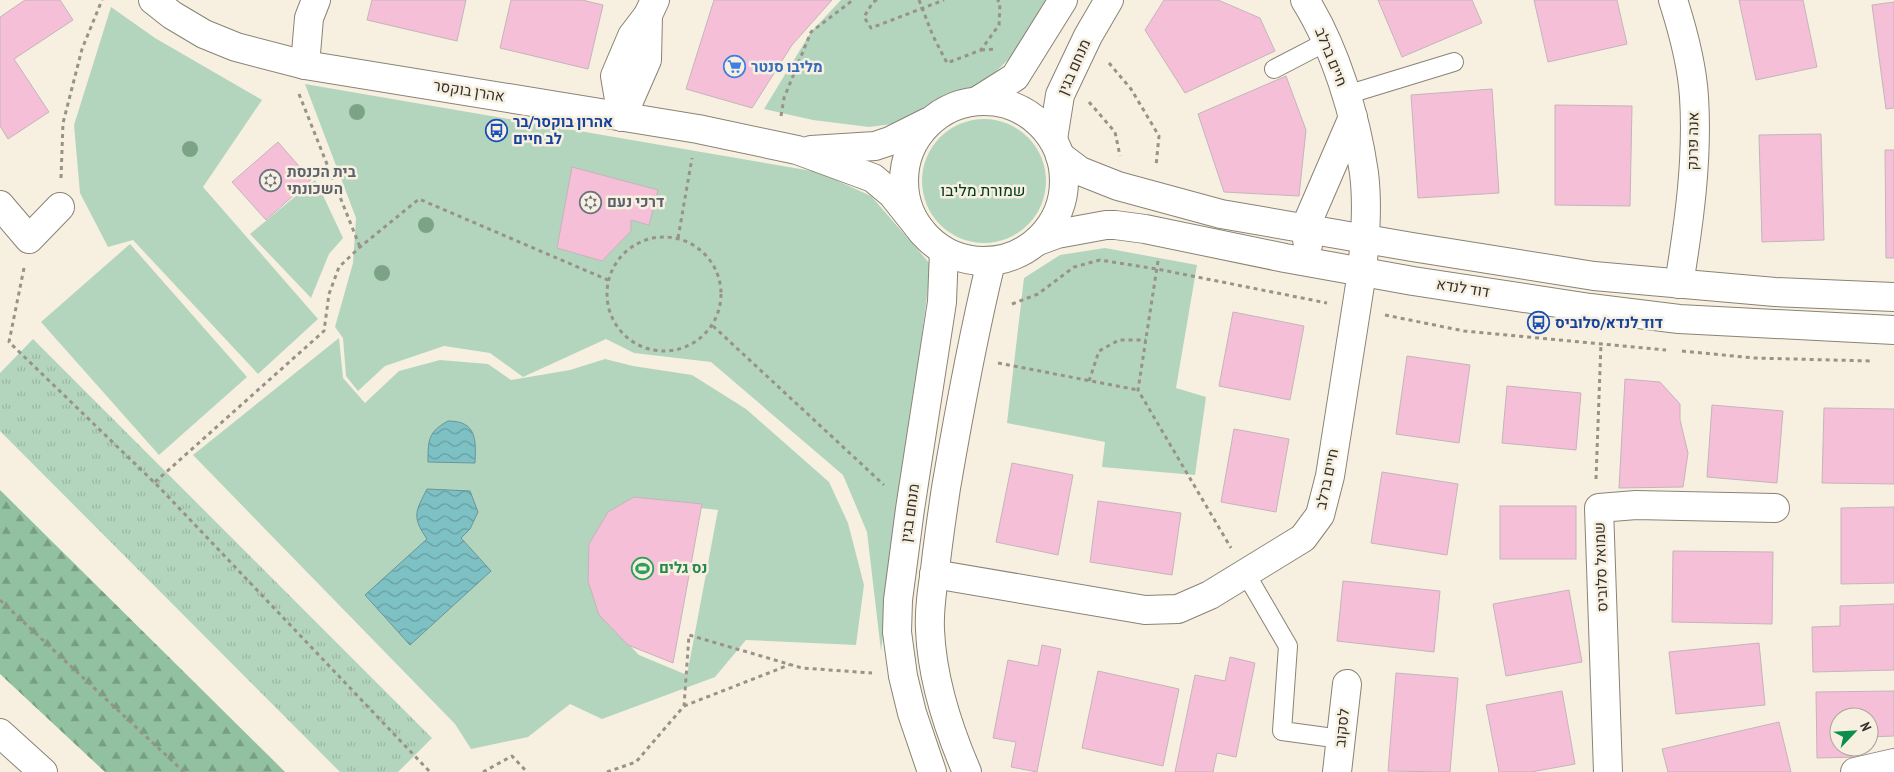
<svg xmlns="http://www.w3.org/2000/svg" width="1894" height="772" font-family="'PT Sans Narrow',Heebo,sans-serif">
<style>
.grass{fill:url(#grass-tufts)}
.forest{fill:url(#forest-firs)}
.park{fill:#b3d5bd;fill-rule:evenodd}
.water{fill:url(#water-waves);stroke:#689697}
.building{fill:#f5c0d7;stroke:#c5b4bb}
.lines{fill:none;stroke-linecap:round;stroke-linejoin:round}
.service-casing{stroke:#8a8375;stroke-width:20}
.minor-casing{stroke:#8a8375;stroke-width:30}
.secondary-casing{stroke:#8a8375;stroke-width:30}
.path{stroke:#989388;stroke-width:3;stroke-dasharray:4 4;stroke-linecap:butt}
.service{stroke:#fff;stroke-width:18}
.minor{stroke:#fff;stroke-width:28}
.secondary{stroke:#fff;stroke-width:28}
.tree{fill:#7da386}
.labels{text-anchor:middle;stroke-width:5;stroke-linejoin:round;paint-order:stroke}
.street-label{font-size:15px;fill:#34312c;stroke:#f7f0e0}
.shop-label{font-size:15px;font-weight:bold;fill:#366cbe;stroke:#f7f0e0;text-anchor:start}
.transit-label{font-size:15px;font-weight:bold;fill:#164399;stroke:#f7f0e0;text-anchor:start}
.worship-label{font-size:15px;font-weight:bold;fill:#5b616d;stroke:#f7f0e0;text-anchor:start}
.leisure-label{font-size:15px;font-weight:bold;fill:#27864d;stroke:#f7f0e0;text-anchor:start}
.neighbourhood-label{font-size:16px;fill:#003a1a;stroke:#f7f0e0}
</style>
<defs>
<pattern id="grass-tufts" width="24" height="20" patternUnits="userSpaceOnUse" patternTransform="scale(1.25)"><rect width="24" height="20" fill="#b3d5bd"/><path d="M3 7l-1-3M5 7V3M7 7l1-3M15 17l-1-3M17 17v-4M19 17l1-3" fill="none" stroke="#9bb7a3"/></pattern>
<pattern id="forest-firs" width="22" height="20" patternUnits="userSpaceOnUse" patternTransform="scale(1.25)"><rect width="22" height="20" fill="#91c1a0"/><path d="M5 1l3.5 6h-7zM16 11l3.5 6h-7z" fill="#779d83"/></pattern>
<pattern id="water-waves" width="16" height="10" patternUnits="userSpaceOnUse" patternTransform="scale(1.25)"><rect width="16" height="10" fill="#7ec1c5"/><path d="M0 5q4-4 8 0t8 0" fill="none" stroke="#689da0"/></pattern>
</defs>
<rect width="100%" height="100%" fill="#f7f0e0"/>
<path class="grass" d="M33,339L432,738L398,772H340L0,431V373Z"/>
<path class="forest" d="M0,490L270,757L285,772H105L0,674Z"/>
<g class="park">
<path d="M841,0H1049L1035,27L1009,59L986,81L900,123L869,127L813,120L764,109L811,32Z"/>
<path d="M111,7L155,38L262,100L203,187L318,319L258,374L133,240L108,247L80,193L74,125Z"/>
<path d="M305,84L818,172L871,196L931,265L881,651L867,532L843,475L711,362L634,353L606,339L523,377L490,353L444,346L385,366L358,391L346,376L343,338L335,327L353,263L356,218Z"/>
<circle cx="984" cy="181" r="62"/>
<path d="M315,180L320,189L343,238L329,254L311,298L250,234Z"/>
<path d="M130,244L247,377L159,455L41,322Z"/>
<path d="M1105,248L1197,265L1176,388L1206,397L1195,475L1102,467L1105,442L1007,423L1024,278L1060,255Z"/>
<path d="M339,338L343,378L365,403L399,371L440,360L488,364L511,380L570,370L605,359L633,366L692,375L746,409L829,482L848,523L864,585L856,645L746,640L715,677L602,719L570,704L528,737L471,749L455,724L193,455ZM646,502L718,510L687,675L639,655L609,624Z"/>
</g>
<g class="water">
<path d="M448,421C477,421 476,440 475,463L428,462C428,440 428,432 448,421Z"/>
<path d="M427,489L470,491L478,512L470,529L461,538L491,571L410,645L365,595L427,539C411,516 416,511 427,489Z"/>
</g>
<g class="building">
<path d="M25,0H60L73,20L14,59L49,112L8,139L0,126V17Z"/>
<path d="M372,0H466L457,41L367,20Z"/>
<path d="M511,0H582L603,5L588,69L500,48Z"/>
<path d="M714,0H832L792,45L752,108L686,89Z"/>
<path d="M1164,0H1218L1260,18L1275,51L1185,93L1145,30Z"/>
<path d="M1378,0H1472L1482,23L1402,57Z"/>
<path d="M1534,0H1617L1627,44L1548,62Z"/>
<path d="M1739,0H1803L1817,67L1756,80Z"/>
<path d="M1894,2V108L1886,109L1872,5Z"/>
<path d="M1286,76L1306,130L1299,196L1224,192L1198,114Z"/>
<path d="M1492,89L1499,193L1418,198L1411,95Z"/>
<path d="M1555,105L1632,106L1630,206L1555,205Z"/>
<path d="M1821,134L1824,240L1762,242L1759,135Z"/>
<path d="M278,142L311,180L266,220L232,182Z"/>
<path d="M1885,150H1894V258H1886Z"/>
<path d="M572,167L658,190L649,225L631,220V231L602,261L557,248Z"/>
<path d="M1233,312L1304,326L1290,400L1219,386Z"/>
<path d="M1407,356L1470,365L1459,443L1396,434Z"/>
<path d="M1625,379L1660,382L1680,404V420L1688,453L1683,487L1619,488Z"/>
<path d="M1507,386L1581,393L1576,450L1502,443Z"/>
<path d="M1712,405L1783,411L1777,483L1707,477Z"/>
<path d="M1824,408L1894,409V484L1822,483Z"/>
<path d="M1234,429L1289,439L1276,512L1221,502Z"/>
<path d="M1012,463L1073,475L1058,555L996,542Z"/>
<path d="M1382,472L1458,484L1447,555L1371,543Z"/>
<path d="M634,497L702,504L673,663L628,645L599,615L588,581L589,544L608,512Z"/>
<path d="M1098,501L1181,513L1172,575L1090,562Z"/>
<rect x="1500" y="506" width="76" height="53"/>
<path d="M1894,507V583L1841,584V508Z"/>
<path d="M1673,551L1773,552L1772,624L1672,622Z"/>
<path d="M1343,581L1440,591L1434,652L1337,641Z"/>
<path d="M1569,590L1582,662L1506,676L1493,604Z"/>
<path d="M1894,604V670L1813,672L1812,627L1840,626V606Z"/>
<path d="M1759,643L1765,705L1676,714L1669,652Z"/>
<path d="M1042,645L1061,649L1037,772L1011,767L1016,742L993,738L1008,660L1038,666Z"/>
<path d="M1230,657L1255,663L1236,757L1217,753L1213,772H1175L1195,675L1225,681Z"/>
<path d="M1098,671L1179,689L1163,766L1082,748Z"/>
<path d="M1396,673L1458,678L1450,772L1388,771Z"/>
<path d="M1562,691L1575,764L1531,772H1499L1486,705Z"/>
<path d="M1894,691V736L1869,737V717H1839V747H1860V757L1817,758L1816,692Z"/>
<path d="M1779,722L1791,772H1668L1662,749Z"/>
</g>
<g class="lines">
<defs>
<g id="service">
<path d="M1274,69L1326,42"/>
<path d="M1346,95L1454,62"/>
<path d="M1246,574L1288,646L1282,731L1341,739"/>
</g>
<g id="minor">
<path d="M153,0L172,15L204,34L236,47L305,65L698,129L797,150L873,178L892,194L923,233"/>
<path d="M1673,0C1683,31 1692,64 1694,97C1698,159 1689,223 1679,284"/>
<path d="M305,65L309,18L316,0"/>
<circle cx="984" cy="181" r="80"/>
<path d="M977,101L1015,77L1063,0"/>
<path d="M622,117L615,76L632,36L648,15L655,0"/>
<path d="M622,117L647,60L648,15"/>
<path d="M1053,139L1060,95L1088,36L1109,0"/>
<path d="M811,150L875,146L890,141L928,122"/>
<path d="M1060,156L1080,171L1118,186L1221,214L1412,247L1594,276L1775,292L1894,297"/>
<path d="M0,205L29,239L60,207"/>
<path d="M1038,241L1057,234L1106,225H1115L1145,229L1285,258L1413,281L1590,308L1679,319L1894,330"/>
<path d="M1308,245L1305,228L1353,117"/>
<path d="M934,574L1145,610L1178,609L1210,595L1303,538L1320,515L1330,476L1362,272C1365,239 1368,205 1364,173C1356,116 1335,48 1305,0"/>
<path d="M932,772L912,713L903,676L897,632L898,600L910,509L942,302L944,251"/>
<path d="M967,772C948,728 932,678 930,630C929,610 932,590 935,570C938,542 942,515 946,488C959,412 973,336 991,262"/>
<path d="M1337,772L1347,684"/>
<path d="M1608,772L1599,508L1636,505L1775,508"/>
<path d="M1855,772L1894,763"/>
</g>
<path id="secondary" d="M0,733L43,772"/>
</defs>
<use href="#service" class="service-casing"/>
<use href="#minor" class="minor-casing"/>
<use href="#secondary" class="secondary-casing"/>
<g class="path">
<path d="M877,0L873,2L864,17L871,28L944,0"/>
<path d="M919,0L933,36L947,63L981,50L999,25L1000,2L997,0"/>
<path d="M981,50L997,49"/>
<path d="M1109,63L1131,89L1159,136L1156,166"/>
<path d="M299,94L360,247"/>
<path d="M1089,102L1115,132L1120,156"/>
<path d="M781,116L784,98L811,32L853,0"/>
<path d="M61,178L63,123L82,49L102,0"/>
<circle cx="664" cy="294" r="57"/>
<path d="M678,238L692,158"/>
<path d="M1158,261L1138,390L1231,548"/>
<path d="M24,268L9,342L159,487L430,772"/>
<path d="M1012,304L1038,294L1074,267L1100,260L1157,269L1327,303"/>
<path d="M1385,315L1464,331L1666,350"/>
<path d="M713,326L884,485"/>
<path d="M1682,351L1754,358L1871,361"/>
<path d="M998,363L1138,390"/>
<path d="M1089,381L1099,351L1119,340H1146"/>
<path d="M1596,479L1601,343"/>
<path d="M155,482L324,331L329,294L339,267L360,247L419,199L608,280"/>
<path d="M0,600L184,772"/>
<path d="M684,706L789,665"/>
<path d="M483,772L512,756L527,772"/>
<path d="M607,772L636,762L684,706L689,635L802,668L872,673"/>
</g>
<use href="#service" class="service"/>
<use href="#minor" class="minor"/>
<use href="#secondary" class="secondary"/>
</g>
<g class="tree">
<circle cx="357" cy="112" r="8"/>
<circle cx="190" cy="149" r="8"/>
<circle cx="426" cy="225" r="8"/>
<circle cx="382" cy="273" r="8"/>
</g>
<defs>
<symbol id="supermarket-ring" viewBox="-11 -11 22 22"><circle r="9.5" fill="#f7f0e0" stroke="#3f7fe0" stroke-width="1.5"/><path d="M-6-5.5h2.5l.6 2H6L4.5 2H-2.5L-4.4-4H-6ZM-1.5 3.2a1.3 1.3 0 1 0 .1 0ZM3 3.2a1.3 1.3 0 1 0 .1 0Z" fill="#3f7fe0"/></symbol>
<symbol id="bus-ring" viewBox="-11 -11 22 22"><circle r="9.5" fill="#f7f0e0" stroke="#1a4fb4" stroke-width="1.5"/><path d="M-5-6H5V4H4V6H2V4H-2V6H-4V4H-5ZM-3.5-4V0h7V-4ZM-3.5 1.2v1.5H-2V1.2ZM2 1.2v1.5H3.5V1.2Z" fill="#1a4fb4"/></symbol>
<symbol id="synagogue-ring" viewBox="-11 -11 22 22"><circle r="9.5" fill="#f7f0e0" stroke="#6b7280" stroke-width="1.5"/><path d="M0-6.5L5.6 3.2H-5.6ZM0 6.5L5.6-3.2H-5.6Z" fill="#6b7280"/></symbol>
<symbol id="stadium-ring" viewBox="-11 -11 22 22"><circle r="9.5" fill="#f7f0e0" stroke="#2e9e5b" stroke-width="1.5"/><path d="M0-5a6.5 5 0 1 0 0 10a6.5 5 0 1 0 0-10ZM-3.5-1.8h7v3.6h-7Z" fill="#2e9e5b"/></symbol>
</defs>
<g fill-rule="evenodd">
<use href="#supermarket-ring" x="722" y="54" width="25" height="25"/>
<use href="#bus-ring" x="484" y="118" width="25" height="25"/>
<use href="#synagogue-ring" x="258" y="168" width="25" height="25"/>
<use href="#synagogue-ring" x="578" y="190" width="25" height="25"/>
<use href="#bus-ring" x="1526" y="310" width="25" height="25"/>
<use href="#stadium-ring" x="630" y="556" width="25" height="25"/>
</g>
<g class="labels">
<g class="street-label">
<text transform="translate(1331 57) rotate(68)" y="5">חיים ברלב</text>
<text transform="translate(1074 67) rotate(-66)" y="5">מנחם בגין</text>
<text transform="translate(469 91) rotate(9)" y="5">אהרן בוקסר</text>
<text transform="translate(1693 141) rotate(-89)" y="5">אנה פרנק</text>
<text transform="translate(1463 288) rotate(9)" y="5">דוד לנדא</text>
<text transform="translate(1327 479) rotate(-78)" y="5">חיים ברלב</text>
<text transform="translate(910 513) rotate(-82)" y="5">מנחם בגין</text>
<text transform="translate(1601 567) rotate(-92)" y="5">שמואל סלוביס</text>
<text transform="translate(1342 728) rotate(-84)" y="5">לסקוב</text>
</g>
<g class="shop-label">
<text x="751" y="72">מליבו סנטר</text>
</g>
<g class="transit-label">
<text x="513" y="127">אהרון בוקסר/בר<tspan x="513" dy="17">לב חיים</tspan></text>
<text x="1555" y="328">דוד לנדא/סלוביס</text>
</g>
<g class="worship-label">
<text x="287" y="177">בית הכנסת<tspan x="287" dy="17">השכונתי</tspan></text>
<text x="607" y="207">דרכי נעם</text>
</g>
<g class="leisure-label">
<text x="659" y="573">נס גלים</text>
</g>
<g class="neighbourhood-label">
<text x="983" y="196">שמורת מליבו</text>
</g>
</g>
<g transform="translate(1854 732) rotate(65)"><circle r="24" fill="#f7f0e0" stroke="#a9a498"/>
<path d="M0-4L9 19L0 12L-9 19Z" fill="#0c8e4c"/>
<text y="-8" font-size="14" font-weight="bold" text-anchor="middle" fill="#34312c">N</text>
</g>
</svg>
